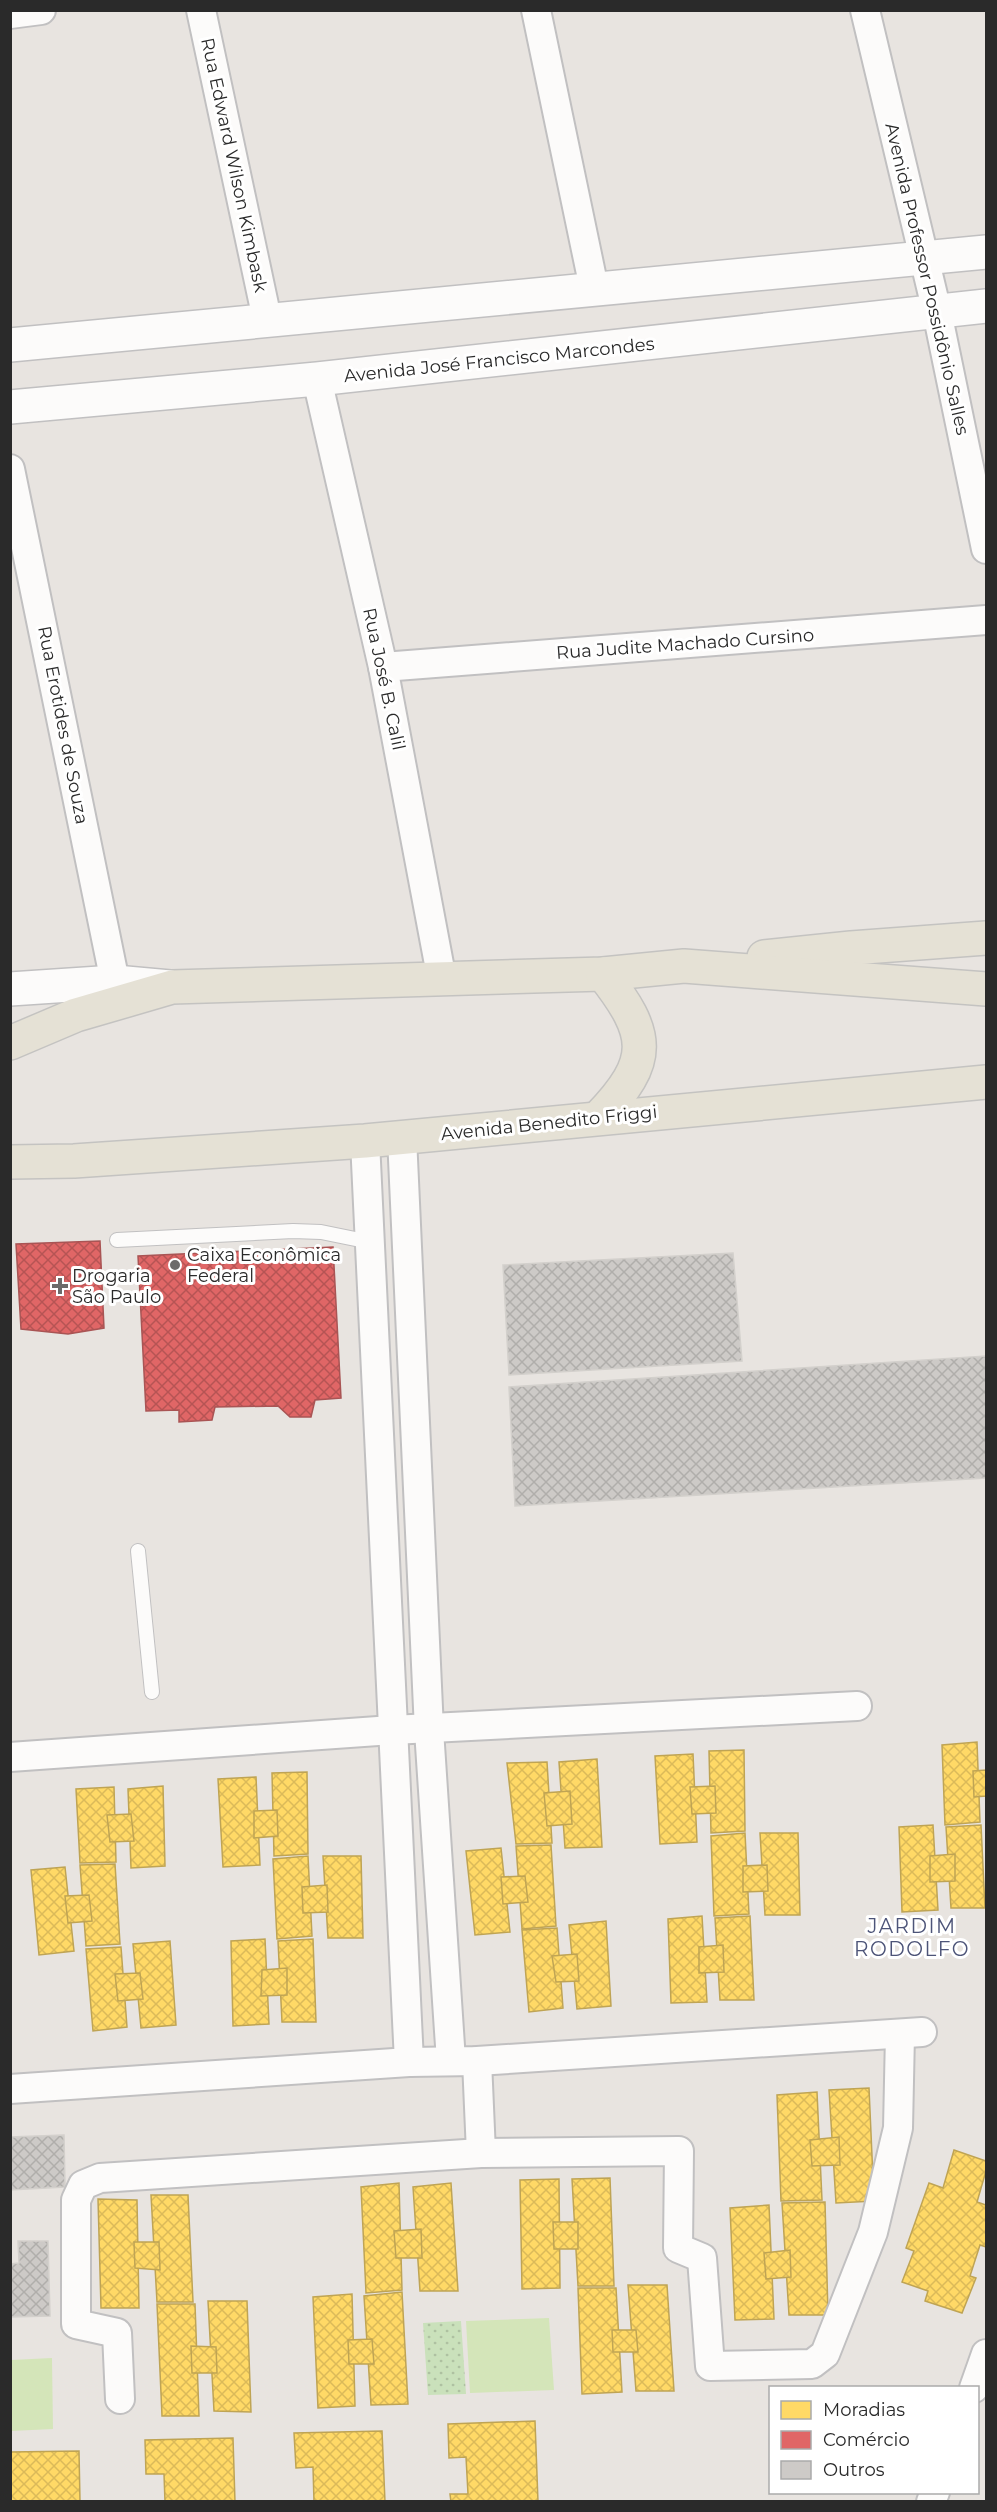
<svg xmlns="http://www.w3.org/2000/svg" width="997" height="2512" font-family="Montserrat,sans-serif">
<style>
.park{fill:url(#park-dots)}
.pitch{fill:#d4e5b9}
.homes{fill:url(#homes-cross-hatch);stroke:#bfa454;stroke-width:1.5}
.shops{fill:url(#shops-cross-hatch);stroke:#a95454;stroke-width:1.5}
.building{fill:url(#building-cross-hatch);stroke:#d3d0cc;stroke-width:1.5}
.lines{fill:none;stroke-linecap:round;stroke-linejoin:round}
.service-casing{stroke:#c1c0c1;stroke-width:16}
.minor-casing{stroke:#c1c0c1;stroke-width:32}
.tertiary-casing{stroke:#c1c0c1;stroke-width:36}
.secondary-casing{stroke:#c1c0c1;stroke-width:36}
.primary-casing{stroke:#c4c3c1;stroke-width:36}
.service{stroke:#fcfbfa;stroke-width:14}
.minor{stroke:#fcfbfa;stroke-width:28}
.tertiary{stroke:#fcfbfa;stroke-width:33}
.secondary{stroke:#fcfbfa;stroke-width:33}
.primary{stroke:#e5e1d5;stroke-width:33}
.poi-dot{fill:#6c6b6a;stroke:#fff;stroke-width:2}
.labels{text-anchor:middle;stroke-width:6;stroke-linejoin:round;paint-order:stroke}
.street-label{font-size:18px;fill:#2a2a2a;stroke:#fff}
.poi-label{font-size:18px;fill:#2a2a2a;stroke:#fff;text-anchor:start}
.neighbourhood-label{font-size:20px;letter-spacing:1.5px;fill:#4d5478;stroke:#fff}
</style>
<defs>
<pattern id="park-dots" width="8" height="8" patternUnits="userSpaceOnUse" patternTransform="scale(1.5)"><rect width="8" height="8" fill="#cae1bb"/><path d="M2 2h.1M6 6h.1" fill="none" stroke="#aec1a1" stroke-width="1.8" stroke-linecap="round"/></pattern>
<pattern id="homes-cross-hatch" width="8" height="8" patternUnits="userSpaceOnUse" patternTransform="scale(1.5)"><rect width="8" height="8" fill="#ffd966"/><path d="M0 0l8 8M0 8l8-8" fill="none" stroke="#dbba59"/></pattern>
<pattern id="shops-cross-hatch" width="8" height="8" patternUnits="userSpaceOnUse" patternTransform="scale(1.5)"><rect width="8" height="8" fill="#e06666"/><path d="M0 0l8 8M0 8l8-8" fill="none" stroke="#b65454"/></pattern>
<pattern id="building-cross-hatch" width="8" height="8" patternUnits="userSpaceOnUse" patternTransform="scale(1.5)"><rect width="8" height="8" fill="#cdcac7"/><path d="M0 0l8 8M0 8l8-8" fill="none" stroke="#b0aeab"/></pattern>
</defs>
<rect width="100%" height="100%" fill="#e8e4e0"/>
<path class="park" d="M461,2321L466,2394L428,2395L423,2323Z"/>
<g class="pitch">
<path d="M549,2318L554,2390L470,2393L466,2321Z"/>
<path d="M52,2358L53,2429L11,2431V2360Z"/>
</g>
<g class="homes">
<path d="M977,1742L980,1822L945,1825L942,1745Z"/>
<path d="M744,1750L745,1831L711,1833L709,1751Z"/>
<path d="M693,1754L697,1842L660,1844L655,1756Z"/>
<path d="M597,1759L602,1847L565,1848L559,1762Z"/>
<path d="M547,1762L552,1843L516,1844L507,1763Z"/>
<path d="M986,1770V1796L974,1797L973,1771Z"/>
<path d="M307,1772L308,1854L274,1856L272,1773Z"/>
<path d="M256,1777L260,1865L223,1867L218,1779Z"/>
<path d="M163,1786L165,1866L131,1868L128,1789Z"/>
<path d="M715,1786L716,1813L692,1814L690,1787Z"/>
<path d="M114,1787L116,1862L80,1863L76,1789Z"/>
<path d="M570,1791L572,1824L547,1826L544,1793Z"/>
<path d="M277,1810L278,1836L254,1838V1811Z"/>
<path d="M131,1814L134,1841L110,1842L107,1815Z"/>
<path d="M933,1825L938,1910L902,1912L899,1827Z"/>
<path d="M981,1825L985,1908H951L946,1827Z"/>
<path d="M745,1833L749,1914L714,1916L711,1836Z"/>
<path d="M760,1833H798L800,1915H765Z"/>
<path d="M551,1845L556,1926L522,1929L516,1846Z"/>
<path d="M501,1848L510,1932L475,1935L466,1851Z"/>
<path d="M955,1854V1881L930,1882V1856Z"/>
<path d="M308,1856L312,1936L277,1939L273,1859Z"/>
<path d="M323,1856H361L363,1938H328Z"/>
<path d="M115,1864L120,1944L86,1946L80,1865Z"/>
<path d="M767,1865L768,1891L743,1892V1866Z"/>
<path d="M65,1867L74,1951L39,1955L31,1870Z"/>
<path d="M525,1876L528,1902L503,1904L501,1877Z"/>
<path d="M327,1885L328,1912L303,1913L302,1887Z"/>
<path d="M89,1895L92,1921L68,1923L65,1896Z"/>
<path d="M702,1916L707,2002L671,2003L668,1919Z"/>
<path d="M750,1916L754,2000H720L715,1918Z"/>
<path d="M606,1921L611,2006L577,2009L569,1925Z"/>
<path d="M557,1928L563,2008L529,2012L522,1930Z"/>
<path d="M265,1939L269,2024L233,2026L231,1941Z"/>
<path d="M313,1939L316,2022H282L278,1941Z"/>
<path d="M170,1941L176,2025L141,2028L133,1944Z"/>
<path d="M723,1945L724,1972L699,1973V1947Z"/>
<path d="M121,1947L127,2027L93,2031L86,1949Z"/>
<path d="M577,1954L579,1981L556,1982L552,1956Z"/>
<path d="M287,1968V1995L261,1996L262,1970Z"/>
<path d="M140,1973L143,1999L118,2001L115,1974Z"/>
<path d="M869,2088L874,2201L836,2203L829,2090Z"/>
<path d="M817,2092L822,2200L781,2201L777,2095Z"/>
<path d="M839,2137L840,2165L812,2166L810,2140Z"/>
<path d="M954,2150L986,2161V2171L977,2202L986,2205V2247L980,2245L970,2276L976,2278L962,2313L925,2301L928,2291L902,2282L914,2251L906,2248L929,2183L943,2188Z"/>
<path d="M610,2178L614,2286H578L572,2179Z"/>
<path d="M559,2179L560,2288L522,2289L520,2180Z"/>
<path d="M399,2183L402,2290L366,2293L361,2187Z"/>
<path d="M451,2183L458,2291H420L413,2187Z"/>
<path d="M151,2195H188L193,2302H157Z"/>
<path d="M98,2199L137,2200L139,2308H101Z"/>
<path d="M825,2202L828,2315H789L782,2203Z"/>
<path d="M769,2205L774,2319L735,2320L730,2208Z"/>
<path d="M553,2222H578V2249H554Z"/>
<path d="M421,2229L422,2258H396L394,2231Z"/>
<path d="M134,2242H159L160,2270L135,2268Z"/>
<path d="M790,2250L791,2277L766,2279L764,2253Z"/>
<path d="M628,2285H667L674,2391H636Z"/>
<path d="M578,2288H616L622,2392L582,2394Z"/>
<path d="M402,2292L408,2404L371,2405L364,2296Z"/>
<path d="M352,2294L355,2406L318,2408L313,2297Z"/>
<path d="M208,2301H247L251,2412L214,2411Z"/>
<path d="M157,2304H195L199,2416H162Z"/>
<path d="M612,2330H636L638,2352H613Z"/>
<path d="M372,2339L374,2364H349L348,2340Z"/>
<path d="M191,2346L216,2347L217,2373H192Z"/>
<path d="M535,2421L538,2502H451L450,2494H468L466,2457L449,2458L448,2424Z"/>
<path d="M382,2431L385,2502H314L313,2467L296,2468L294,2433Z"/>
<path d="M233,2438L235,2502H165L164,2474H146L145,2440Z"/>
<path d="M79,2451L80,2502H10V2452Z"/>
</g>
<g class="shops">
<path d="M100,1241L104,1328L68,1334L21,1329L16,1244Z"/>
<path d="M333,1247L341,1398L315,1400L311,1417H290L278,1406L215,1407L212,1420L179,1422V1410L146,1411L138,1256Z"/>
</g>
<g class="building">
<path d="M733,1253L742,1361L509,1375L503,1265Z"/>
<path d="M986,1356V1478L515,1506L509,1387Z"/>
<path d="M64,2135L65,2187L10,2190V2137Z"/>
<path d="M18,2241H48L50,2316L10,2317V2264L19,2263Z"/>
</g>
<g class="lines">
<defs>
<g id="service">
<path d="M117,1240L293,1231L321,1232L370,1242"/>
<path d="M138,1551L152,1692"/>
</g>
<g id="minor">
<path d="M201,10L267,319"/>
<path d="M536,10L594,288"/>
<path d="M865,10L937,312L986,549"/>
<path d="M10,14L41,10"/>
<path d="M317,379L383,667L442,980"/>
<path d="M10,469L115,982"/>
<path d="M383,667L986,620"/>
<path d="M402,1137L429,1730L451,2061"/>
<path d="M365,1141L409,2062"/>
<path d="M10,1757L392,1730L857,1706"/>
<path d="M477,2061L481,2153L679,2151L678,2248L702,2258L710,2366L812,2364L825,2354L873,2232L898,2128L900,2034"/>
<path d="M10,2089L409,2062L477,2061L922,2032"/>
<path d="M974,2388L986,2354"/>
<path d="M120,2399L117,2333L76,2324V2200L83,2185L100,2178L481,2153"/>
<path d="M931,2502L935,2492"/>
</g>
<g id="tertiary">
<path d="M10,345L986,252"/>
<path d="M10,407L317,379L986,306"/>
</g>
<path id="secondary" d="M10,989L115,982L170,987"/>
<g id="primary">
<path d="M764,957L851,948L986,938"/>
<path d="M10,1043L76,1015L172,987L603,974L684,966L986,989"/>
<path d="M599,1117C654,1060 650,1034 603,974"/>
<path d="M10,1162L74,1161L365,1141L986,1082"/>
</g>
</defs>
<use href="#service" class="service-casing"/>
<use href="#minor" class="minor-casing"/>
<use href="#tertiary" class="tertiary-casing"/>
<use href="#secondary" class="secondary-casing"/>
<use href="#primary" class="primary-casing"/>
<use href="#service" class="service"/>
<use href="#minor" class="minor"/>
<use href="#tertiary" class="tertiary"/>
<use href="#secondary" class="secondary"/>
<use href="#primary" class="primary"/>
</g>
<g class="poi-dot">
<circle cx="175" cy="1265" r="6"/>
<path d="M57 1277h6v6h6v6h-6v6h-6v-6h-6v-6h6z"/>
</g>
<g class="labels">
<g class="street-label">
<text transform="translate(234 165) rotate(78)" y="6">Rua Edward Wilson Kimbask</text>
<text transform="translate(927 279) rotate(77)" y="6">Avenida Professor Possidônio Salles</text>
<text transform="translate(499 360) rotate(-6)" y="6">Avenida José Francisco Marcondes</text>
<text transform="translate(685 644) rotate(-4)" y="6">Rua Judite Machado Cursino</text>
<text transform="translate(384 679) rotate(78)" y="6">Rua José B. Calil</text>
<text transform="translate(63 725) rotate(79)" y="6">Rua Erotides de Souza</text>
<text transform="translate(549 1123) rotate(-6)" y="6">Avenida Benedito Friggi</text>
</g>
<g class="poi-label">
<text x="187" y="1261">Caixa Econômica<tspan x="187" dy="21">Federal</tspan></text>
<text x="72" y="1282">Drogaria<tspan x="72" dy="21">São Paulo</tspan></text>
</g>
<g class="neighbourhood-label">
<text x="912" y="1933">JARDIM<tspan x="912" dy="23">RODOLFO</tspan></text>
</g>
</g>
<rect width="997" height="2512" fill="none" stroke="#2a2a2a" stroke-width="24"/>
<rect x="769" y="2386" width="210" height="108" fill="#ffffff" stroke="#aaaaaa" stroke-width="1.5"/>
<rect x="781" y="2401" width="30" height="18" fill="#ffd966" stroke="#aaaaaa" stroke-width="1.5"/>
<text x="823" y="2416" font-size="18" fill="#2a2a2a">Moradias</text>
<rect x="781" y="2431" width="30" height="18" fill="#e06666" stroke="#aaaaaa" stroke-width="1.5"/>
<text x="823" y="2446" font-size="18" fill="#2a2a2a">Comércio</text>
<rect x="781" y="2461" width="30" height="18" fill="#cdcac7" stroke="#aaaaaa" stroke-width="1.5"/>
<text x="823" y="2476" font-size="18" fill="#2a2a2a">Outros</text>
</svg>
